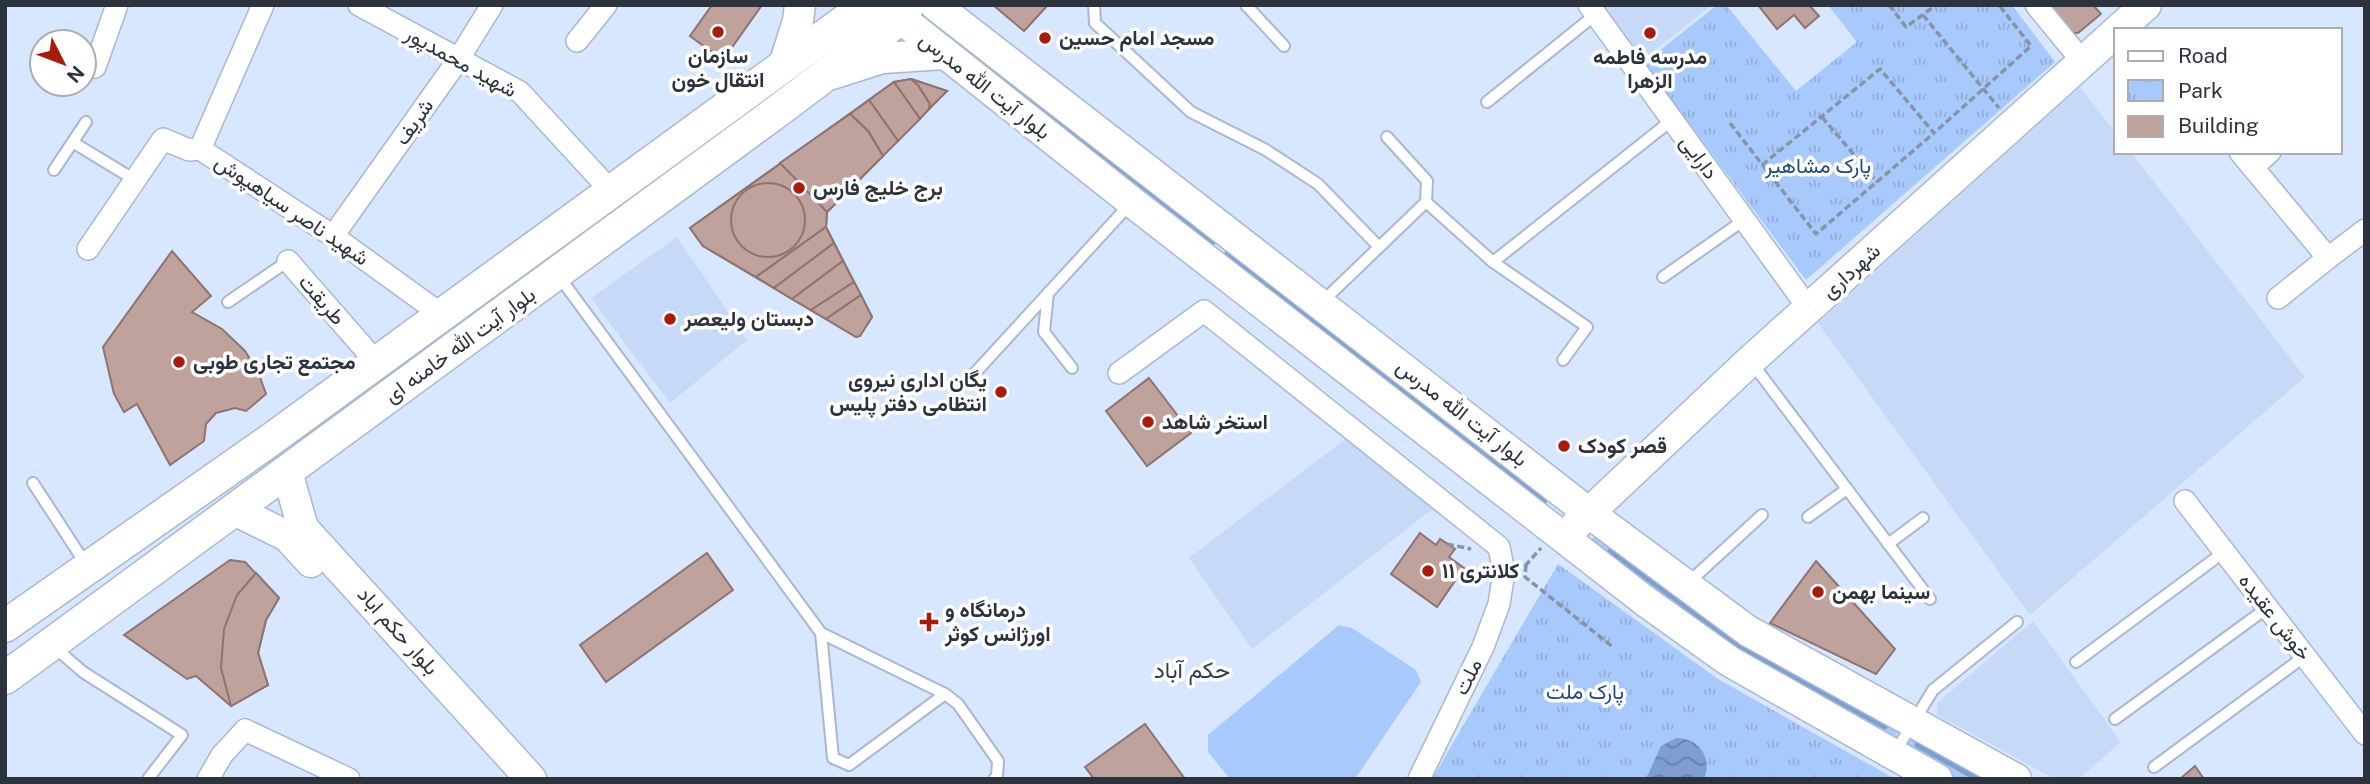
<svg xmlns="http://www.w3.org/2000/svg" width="2370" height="784" font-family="'Public Sans',Vazirmatn,sans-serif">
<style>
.built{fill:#c6daf8}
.green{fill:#a8c9fb}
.park{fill:url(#park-tufts)}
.water{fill:url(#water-waves)}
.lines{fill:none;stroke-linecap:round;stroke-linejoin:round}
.stream{stroke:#7c9ed0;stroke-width:5}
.building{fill:#c0a29c;stroke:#90736e;stroke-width:2}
.service-casing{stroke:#a9b8cf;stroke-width:14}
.minor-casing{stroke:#a9b8cf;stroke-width:24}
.secondary-casing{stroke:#a9b8cf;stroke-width:33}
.primary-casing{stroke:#a9b8cf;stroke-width:35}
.path{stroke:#8894a5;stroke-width:3.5;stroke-dasharray:7 3.5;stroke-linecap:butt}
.service{stroke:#fff;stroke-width:10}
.minor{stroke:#fff;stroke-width:21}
.secondary{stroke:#fff;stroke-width:30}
.primary{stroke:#fff;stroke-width:32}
.poi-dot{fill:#aa1a09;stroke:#fff;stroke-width:2.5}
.labels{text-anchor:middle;stroke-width:7;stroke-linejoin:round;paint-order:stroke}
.poi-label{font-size:21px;font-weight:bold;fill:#2d333c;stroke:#fff;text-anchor:start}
.street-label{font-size:21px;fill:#2d333c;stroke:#fff}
.park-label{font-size:21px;fill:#1c4886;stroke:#fff}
.neighbourhood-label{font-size:23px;fill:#303c4f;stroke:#fff}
</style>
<defs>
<pattern id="park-tufts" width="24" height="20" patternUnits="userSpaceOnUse" patternTransform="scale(1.75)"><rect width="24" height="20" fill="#a8c9fb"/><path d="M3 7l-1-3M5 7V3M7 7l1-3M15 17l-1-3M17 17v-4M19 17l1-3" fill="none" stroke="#91add8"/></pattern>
<pattern id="water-waves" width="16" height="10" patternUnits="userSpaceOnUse" patternTransform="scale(1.75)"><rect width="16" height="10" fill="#7c9ed0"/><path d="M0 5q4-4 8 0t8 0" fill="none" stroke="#6681aa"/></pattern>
</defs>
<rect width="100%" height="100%" fill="#d6e7ff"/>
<g class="built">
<path d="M1602,5H1712L1642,60Z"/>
<path d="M2080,87L2116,133V152H2131L2305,377L2030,615L1818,323Z"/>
<path d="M677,237L747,340L670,403L591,298Z"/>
<path d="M1348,437L1435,507L1252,649L1189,558Z"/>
<path d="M2033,621L2121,742L2079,779H2055L1937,715V703Z"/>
</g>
<g class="green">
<path d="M1605,524L1899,731L1891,741L1885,743L1581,552Z"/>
<path d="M1339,625L1352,628L1416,670L1421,682L1355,779H1230L1208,752V735Z"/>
<path d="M1917,734L2016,779H1937L1906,749L1908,743Z"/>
</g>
<g class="park">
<path d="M1717,5H1726L1796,91L1857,42L1828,5H2012L2055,62L1806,280L1644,63Z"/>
<path d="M1558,564L1718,679L1895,779H1432Z"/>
</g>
<path class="water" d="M1676,738C1698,738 1713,757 1704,779H1646L1661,746Z"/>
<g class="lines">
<g class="stream">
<path d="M946,33L1214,242"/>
<path d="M1227,253L1545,501"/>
<path d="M1610,551L1745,650L1885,727"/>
<path d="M1917,745L1977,779"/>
</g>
</g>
<g class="building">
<path d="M712,5H762L723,60L690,36Z"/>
<path d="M993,5H1048L1024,31Z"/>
<path d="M1758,5H1809L1819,16L1805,28L1794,15L1777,29Z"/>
<path d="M2048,5H2093L2101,14L2078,33H2070Z"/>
<path d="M911,79L947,91L827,212L826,227L872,317L860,336L856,337L703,246L690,228L894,82Z"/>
<path d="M911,79L918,85L930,104L929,109L920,119L894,82Z"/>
<path d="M911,79L947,91L929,109L930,104L918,85Z"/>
<path d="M894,82L920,119L898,141L869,100Z"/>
<path d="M869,100L898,141L883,156L868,131L850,114Z"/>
<path d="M850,114L868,131L883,156L827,212L826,227L756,277L703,246L690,228Z"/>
<path d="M850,114L868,131L883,156L827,212L780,163Z"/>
<circle cx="768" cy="220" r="37"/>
<path d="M826,227L834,243L774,288L756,277Z"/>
<path d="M834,243L843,261L792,299L774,288Z"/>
<path d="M172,251L211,296L192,312L222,329L245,351L258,372L266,394L246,411L235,408L216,413L206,424L204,441L170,465L137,404L124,412L114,394L103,347Z"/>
<path d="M843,261L854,282L811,310L792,299Z"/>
<path d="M854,282L861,295L826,319L811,310Z"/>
<path d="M861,295L872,317L860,336L856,337L826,319Z"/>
<path d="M1149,378L1191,433L1147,466L1106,411Z"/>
<path d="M1420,533L1436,545L1440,539L1455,549L1449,557L1464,568L1437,607L1391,574Z"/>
<path d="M707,553L733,590L606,682L580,645Z"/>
<path d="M230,560L245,562L279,598L266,620L258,653L268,685L231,706L196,676L187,679L124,635Z"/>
<path d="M1816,561L1895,649L1876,674L1770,623Z"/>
<path d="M256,573L279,598L266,620L258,653L268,685L231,706L221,668L224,629L237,595Z"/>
<path d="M1145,724L1185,779H1094L1085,767Z"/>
<path d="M2195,766L2204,779H2180Z"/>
</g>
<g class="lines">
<defs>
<g id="service">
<path d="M1094,5L1095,23L1191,112L1266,150L1318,184L1379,247"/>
<path d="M1246,5L1284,46"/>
<path d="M1487,102L1595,15"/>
<path d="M1387,137L1427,181L1426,202"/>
<path d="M74,143L135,180"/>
<path d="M54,170L86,122"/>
<path d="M1426,202L1493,262L1587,327L1563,360"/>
<path d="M1493,262L1672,120"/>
<path d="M558,275L821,633L945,694L958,704L998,761L997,777L994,779"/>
<path d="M1663,277L1744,220"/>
<path d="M1048,293L1044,332L1072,368"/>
<path d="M228,302L288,261"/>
<path d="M1321,303L1426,202"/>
<path d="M1752,363L1930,599"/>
<path d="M974,374L1130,204"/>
<path d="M33,483L87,566"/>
<path d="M1808,517L1847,489"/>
<path d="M1888,544L1923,518"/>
<path d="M1688,583L1762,515"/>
<path d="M821,633L833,758L849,765L945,694"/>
<path d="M53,646L83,672L182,735L148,779"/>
<path d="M2076,662L2224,552"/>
<path d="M2115,719L2267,608"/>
<path d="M1894,754L1933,690L2017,622"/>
<path d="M2154,767L2305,656"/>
</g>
<g id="minor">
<path d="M359,5L520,92L611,191"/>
<path d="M1589,5L1809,309"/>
<path d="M2036,5L2083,62"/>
<path d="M577,41L606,5"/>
<path d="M95,67L117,5"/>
<path d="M200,149L333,236L442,315"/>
<path d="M200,149L263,5"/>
<path d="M2240,152L2328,258L2278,298"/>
<path d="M2253,167L2270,152"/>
<path d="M333,236L458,60L492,5"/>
<path d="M88,249L163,139L189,150L200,149"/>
<path d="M2328,258L2365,230"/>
<path d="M288,261L377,363"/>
<path d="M1119,373L1204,311L1499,547L1504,572L1499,604L1483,647L1419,779"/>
<path d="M2185,501L2365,734"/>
<path d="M208,779L222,755L245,730L349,779"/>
</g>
<g id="secondary">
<path d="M884,5L1132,202L1645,601L1729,661L1937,779"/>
<path d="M935,5L1589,513L1748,631L2016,779"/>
<path d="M2118,30L2146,5"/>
<path d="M784,65L798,21L800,5"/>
<path d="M832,74L882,58L945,54"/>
<path d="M287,472L303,528L531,779"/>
<path d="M234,510L287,536L311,562"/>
<path d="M1576,525L1750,361L2116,32"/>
</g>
<g id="primary">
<path d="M5,626L269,441L867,5"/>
<path d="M5,678L779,110L901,18L908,5"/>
</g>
</defs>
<use href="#service" class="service-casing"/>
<use href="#minor" class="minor-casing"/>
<use href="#secondary" class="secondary-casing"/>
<use href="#primary" class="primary-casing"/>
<g class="path">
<path d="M1889,5L1906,27L1936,5"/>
<path d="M1923,15L1999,108"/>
<path d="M1822,117L1877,182"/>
<path d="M1730,123L1816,234L1934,133"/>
<path d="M1762,165L1880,69L1934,133L2031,46L1999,5"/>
<path d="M1447,544L1471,549"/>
<path d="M1526,565L1525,577L1613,647"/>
<path d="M1525,566L1541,548"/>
</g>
<use href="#service" class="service"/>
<use href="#minor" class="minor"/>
<use href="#secondary" class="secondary"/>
<use href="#primary" class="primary"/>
</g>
<g class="poi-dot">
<circle cx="718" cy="32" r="7"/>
<circle cx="1650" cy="33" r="7"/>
<circle cx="1045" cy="38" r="7"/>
<circle cx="799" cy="188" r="7"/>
<circle cx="670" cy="319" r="7"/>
<circle cx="179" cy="362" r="7"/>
<circle cx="1001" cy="392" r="7"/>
<circle cx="1148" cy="422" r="7"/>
<circle cx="1564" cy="446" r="7"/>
<circle cx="1428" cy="571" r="7"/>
<circle cx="1818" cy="592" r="7"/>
<path d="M925.5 611.5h7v7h7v7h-7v7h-7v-7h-7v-7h7z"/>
</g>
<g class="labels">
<g class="poi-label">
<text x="1059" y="45">مسجد امام حسین</text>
<text x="718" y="63" text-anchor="middle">سازمان<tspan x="718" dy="24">انتقال خون</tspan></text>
<text x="1650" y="64" text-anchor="middle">مدرسه فاطمه<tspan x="1650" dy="24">الزهرا</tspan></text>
<text x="813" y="195">برج خلیج فارس</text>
<text x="684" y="326">دبستان ولیعصر</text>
<text x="193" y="369">مجتمع تجاری طوبی</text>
<text x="987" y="387" text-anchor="end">یگان اداری نیروی<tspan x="987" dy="24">انتظامی دفتر پلیس</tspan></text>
<text x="1162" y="429">استخر شاهد</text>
<text x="1578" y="453">قصر کودک</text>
<text x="1442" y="578">کلانتری ۱۱</text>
<text x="1832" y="599">سینما بهمن</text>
<text x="945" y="617">درمانگاه و<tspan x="945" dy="24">اورژانس کوثر</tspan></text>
</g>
<g class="street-label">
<text transform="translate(461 62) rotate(29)" y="7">شهید محمدپور</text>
<text transform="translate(985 86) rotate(38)" y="7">بلوار آیت الله مدرس</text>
<text transform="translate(414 122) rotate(-55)" y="7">شریف</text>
<text transform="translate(1699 157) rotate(54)" y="7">دارایی</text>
<text transform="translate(292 210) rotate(34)" y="7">شهید ناصر سیاهپوش</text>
<text transform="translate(1851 271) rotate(-42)" y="7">شهرداری</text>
<text transform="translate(322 300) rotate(49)" y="7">طریقت</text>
<text transform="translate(460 345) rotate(-36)" y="7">بلوار آیت الله خامنه ای</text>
<text transform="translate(1462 413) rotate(38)" y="7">بلوار آیت الله مدرس</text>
<text transform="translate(2275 617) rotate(52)" y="7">خوش عقیده</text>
<text transform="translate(398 631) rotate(48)" y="7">بلوار حکم اباد</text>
<text transform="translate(1468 677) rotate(-64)" y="7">ملت</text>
</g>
<g class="park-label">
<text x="1818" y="173">پارک مشاهیر</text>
<text x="1585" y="699">پارک ملت</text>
</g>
<g class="neighbourhood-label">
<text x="1192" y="678">حکم آباد</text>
</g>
</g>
<rect width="2370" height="784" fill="none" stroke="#2d333c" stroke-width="14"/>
<rect x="2114" y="28" width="228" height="126" fill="#ffffff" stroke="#abadb1" stroke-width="2"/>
<rect x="2128" y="51" width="35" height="10" fill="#ffffff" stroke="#abadb1" stroke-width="2"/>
<text x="2178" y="63" font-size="21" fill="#2d333c">Road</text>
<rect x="2128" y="80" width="35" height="21" fill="url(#park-tufts)" stroke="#abadb1" stroke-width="2"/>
<text x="2178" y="98" font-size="21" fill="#2d333c">Park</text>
<rect x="2128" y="116" width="35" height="21" fill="#c0a29c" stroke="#abadb1" stroke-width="2"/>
<text x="2178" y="133" font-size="21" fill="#2d333c">Building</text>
<g transform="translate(63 63) rotate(132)"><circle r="33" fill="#ffffff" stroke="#abadb1" stroke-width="2"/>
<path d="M0-5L12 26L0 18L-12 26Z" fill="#aa1a09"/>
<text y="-10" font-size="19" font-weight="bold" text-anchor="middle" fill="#2d333c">N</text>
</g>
</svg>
